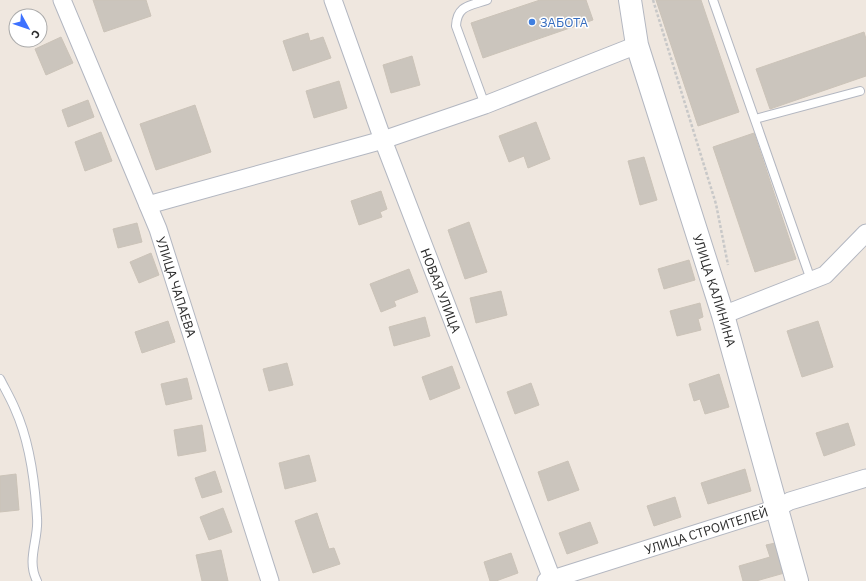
<svg xmlns="http://www.w3.org/2000/svg" width="866" height="581" font-family="'IBM Plex Sans',sans-serif">
<style>
.building{fill:#cbc5bd;stroke:#cbc3b8}
.lines{fill:none;stroke-linecap:round;stroke-linejoin:round}
.lane-casing{stroke:#b3b7c1;stroke-width:10}
.street-casing{stroke:#b3b7c1;stroke-width:19}
.secondary-casing{stroke:#b3b7c1;stroke-width:24}
.path{stroke:#c8c8c8;stroke-width:2.5;stroke-dasharray:3 2;stroke-linecap:butt}
.lane{stroke:#fff;stroke-width:8}
.street{stroke:#fff;stroke-width:17}
.secondary{stroke:#fff;stroke-width:22}
.shop-dot{fill:#3f7fe0;stroke:#fff;stroke-width:1.5}
.labels{text-anchor:middle;stroke-width:3;stroke-linejoin:round;paint-order:stroke}
.shop-label{font-size:13px;fill:#366cbe;stroke:#fff;text-anchor:start}
.street-label{font-size:13px;fill:#2d2d2d;stroke:#fff}
</style>
<rect width="100%" height="100%" fill="#efe7df"/>
<g class="building">
<path d="M93,0H146L151,16L104,32Z"/>
<path d="M540,0H586L593,20L483,58L471,23Z"/>
<path d="M656,0H701L739,112L698,126Z"/>
<path d="M864,32L866,39V76L770,109L756,69Z"/>
<path d="M308,33L310,41L323,37L331,58L293,71L283,41Z"/>
<path d="M61,37L73,63L46,75L35,49Z"/>
<path d="M412,56L420,85L391,93L383,65Z"/>
<path d="M339,81L347,108L314,118L306,91Z"/>
<path d="M88,100L94,117L68,127L62,110Z"/>
<path d="M195,105L211,152L156,170L140,124Z"/>
<path d="M536,122L550,159L528,168L524,156L509,162L499,136Z"/>
<path d="M101,132L112,161L85,171L75,142Z"/>
<path d="M754,133L796,259L755,272L713,147Z"/>
<path d="M644,157L657,200L640,205L628,161Z"/>
<path d="M381,191L387,209L380,212L382,217L359,225L351,201Z"/>
<path d="M469,222L487,272L465,279L448,230Z"/>
<path d="M137,223L142,242L118,248L113,229Z"/>
<path d="M151,253L159,275L139,283L130,262Z"/>
<path d="M689,260L695,280L664,289L658,269Z"/>
<path d="M409,269L418,292L394,301L396,306L381,312L370,284Z"/>
<path d="M501,291L507,315L476,323L470,298Z"/>
<path d="M700,303L703,317L698,319L701,330L677,336L670,311Z"/>
<path d="M425,317L430,336L394,346L389,327Z"/>
<path d="M168,321L175,342L142,353L135,332Z"/>
<path d="M818,321L833,367L802,377L787,331Z"/>
<path d="M287,363L293,385L269,391L263,369Z"/>
<path d="M452,366L460,388L430,400L422,377Z"/>
<path d="M719,374L729,407L705,414L700,399L694,401L689,384Z"/>
<path d="M187,378L192,399L166,405L161,384Z"/>
<path d="M531,383L539,405L515,414L507,392Z"/>
<path d="M848,423L855,445L824,456L816,433Z"/>
<path d="M202,425L206,451L178,456L174,430Z"/>
<path d="M309,455L316,481L285,489L279,463Z"/>
<path d="M568,461L579,490L548,501L538,472Z"/>
<path d="M745,469L751,491L708,504L701,483Z"/>
<path d="M215,471L222,492L202,498L195,478Z"/>
<path d="M16,474L19,510L0,512V476Z"/>
<path d="M675,497L681,517L654,526L647,506Z"/>
<path d="M223,508L232,532L209,540L200,517Z"/>
<path d="M317,513L329,549L334,548L340,564L313,573L295,521Z"/>
<path d="M590,522L598,543L567,554L559,533Z"/>
<path d="M780,542L788,572L756,581H743L739,566L770,557L766,545Z"/>
<path d="M221,550L228,581H202L196,555Z"/>
<path d="M511,553L518,573L496,581H490L484,562Z"/>
</g>
<g class="lines">
<defs>
<g id="lane">
<path d="M713,0L811,280"/>
<path d="M485,105L456,26C457,5 470,6 487,0"/>
<path d="M755,119L860,91"/>
<path d="M0,379C5,389 11,399 15,409C30,442 35,482 37,518C39,539 26,560 37,581"/>
</g>
<g id="street">
<path id="s1" d="M62,0L158,229L270,581"/>
<path id="s2" d="M333,0L383,140L552,579"/>
<path d="M148,205L383,140L485,105L637,45"/>
<path d="M723,315L825,275L866,233"/>
<path id="s3" d="M546,581L777,508L790,501L866,478"/>
</g>
<g id="secondary">
<path id="s4" d="M630,0L637,45L723,315L797,581"/>
</g>
</defs>
<use href="#lane" class="lane-casing"/>
<use href="#street" class="street-casing"/>
<use href="#secondary" class="secondary-casing"/>
<path class="path" d="M653,0L716,204L728,265"/>
<use href="#lane" class="lane"/>
<use href="#street" class="street"/>
<use href="#secondary" class="secondary"/>
</g>
<circle class="shop-dot" cx="532" cy="22" r="4"/>
<g class="labels">
<g class="shop-label">
<text x="540" y="27">ЗАБОТА</text>
</g>
<g class="street-label">
<text dy="5" stroke="none"><textPath href="#s1" startOffset="309">УЛИЦА ЧАПАЕВА</textPath></text>
<text dy="5" stroke="none"><textPath href="#s2" startOffset="310">НОВАЯ УЛИЦА</textPath></text>
<text dy="5" stroke="none"><textPath href="#s4" startOffset="303">УЛИЦА КАЛИНИНА</textPath></text>
<text dy="5" stroke="none"><textPath href="#s3" startOffset="168">УЛИЦА СТРОИТЕЛЕЙ</textPath></text>
</g>
</g>
<g transform="translate(28 28) rotate(130)"><circle r="19" fill="#ffffff" stroke="#ababab"/>
<path d="M0-3L7 15L0 10L-7 15Z" fill="#3c71ff"/>
<text y="-6" font-size="11" font-weight="bold" text-anchor="middle" fill="#2d2d2d">С</text>
</g>
</svg>
